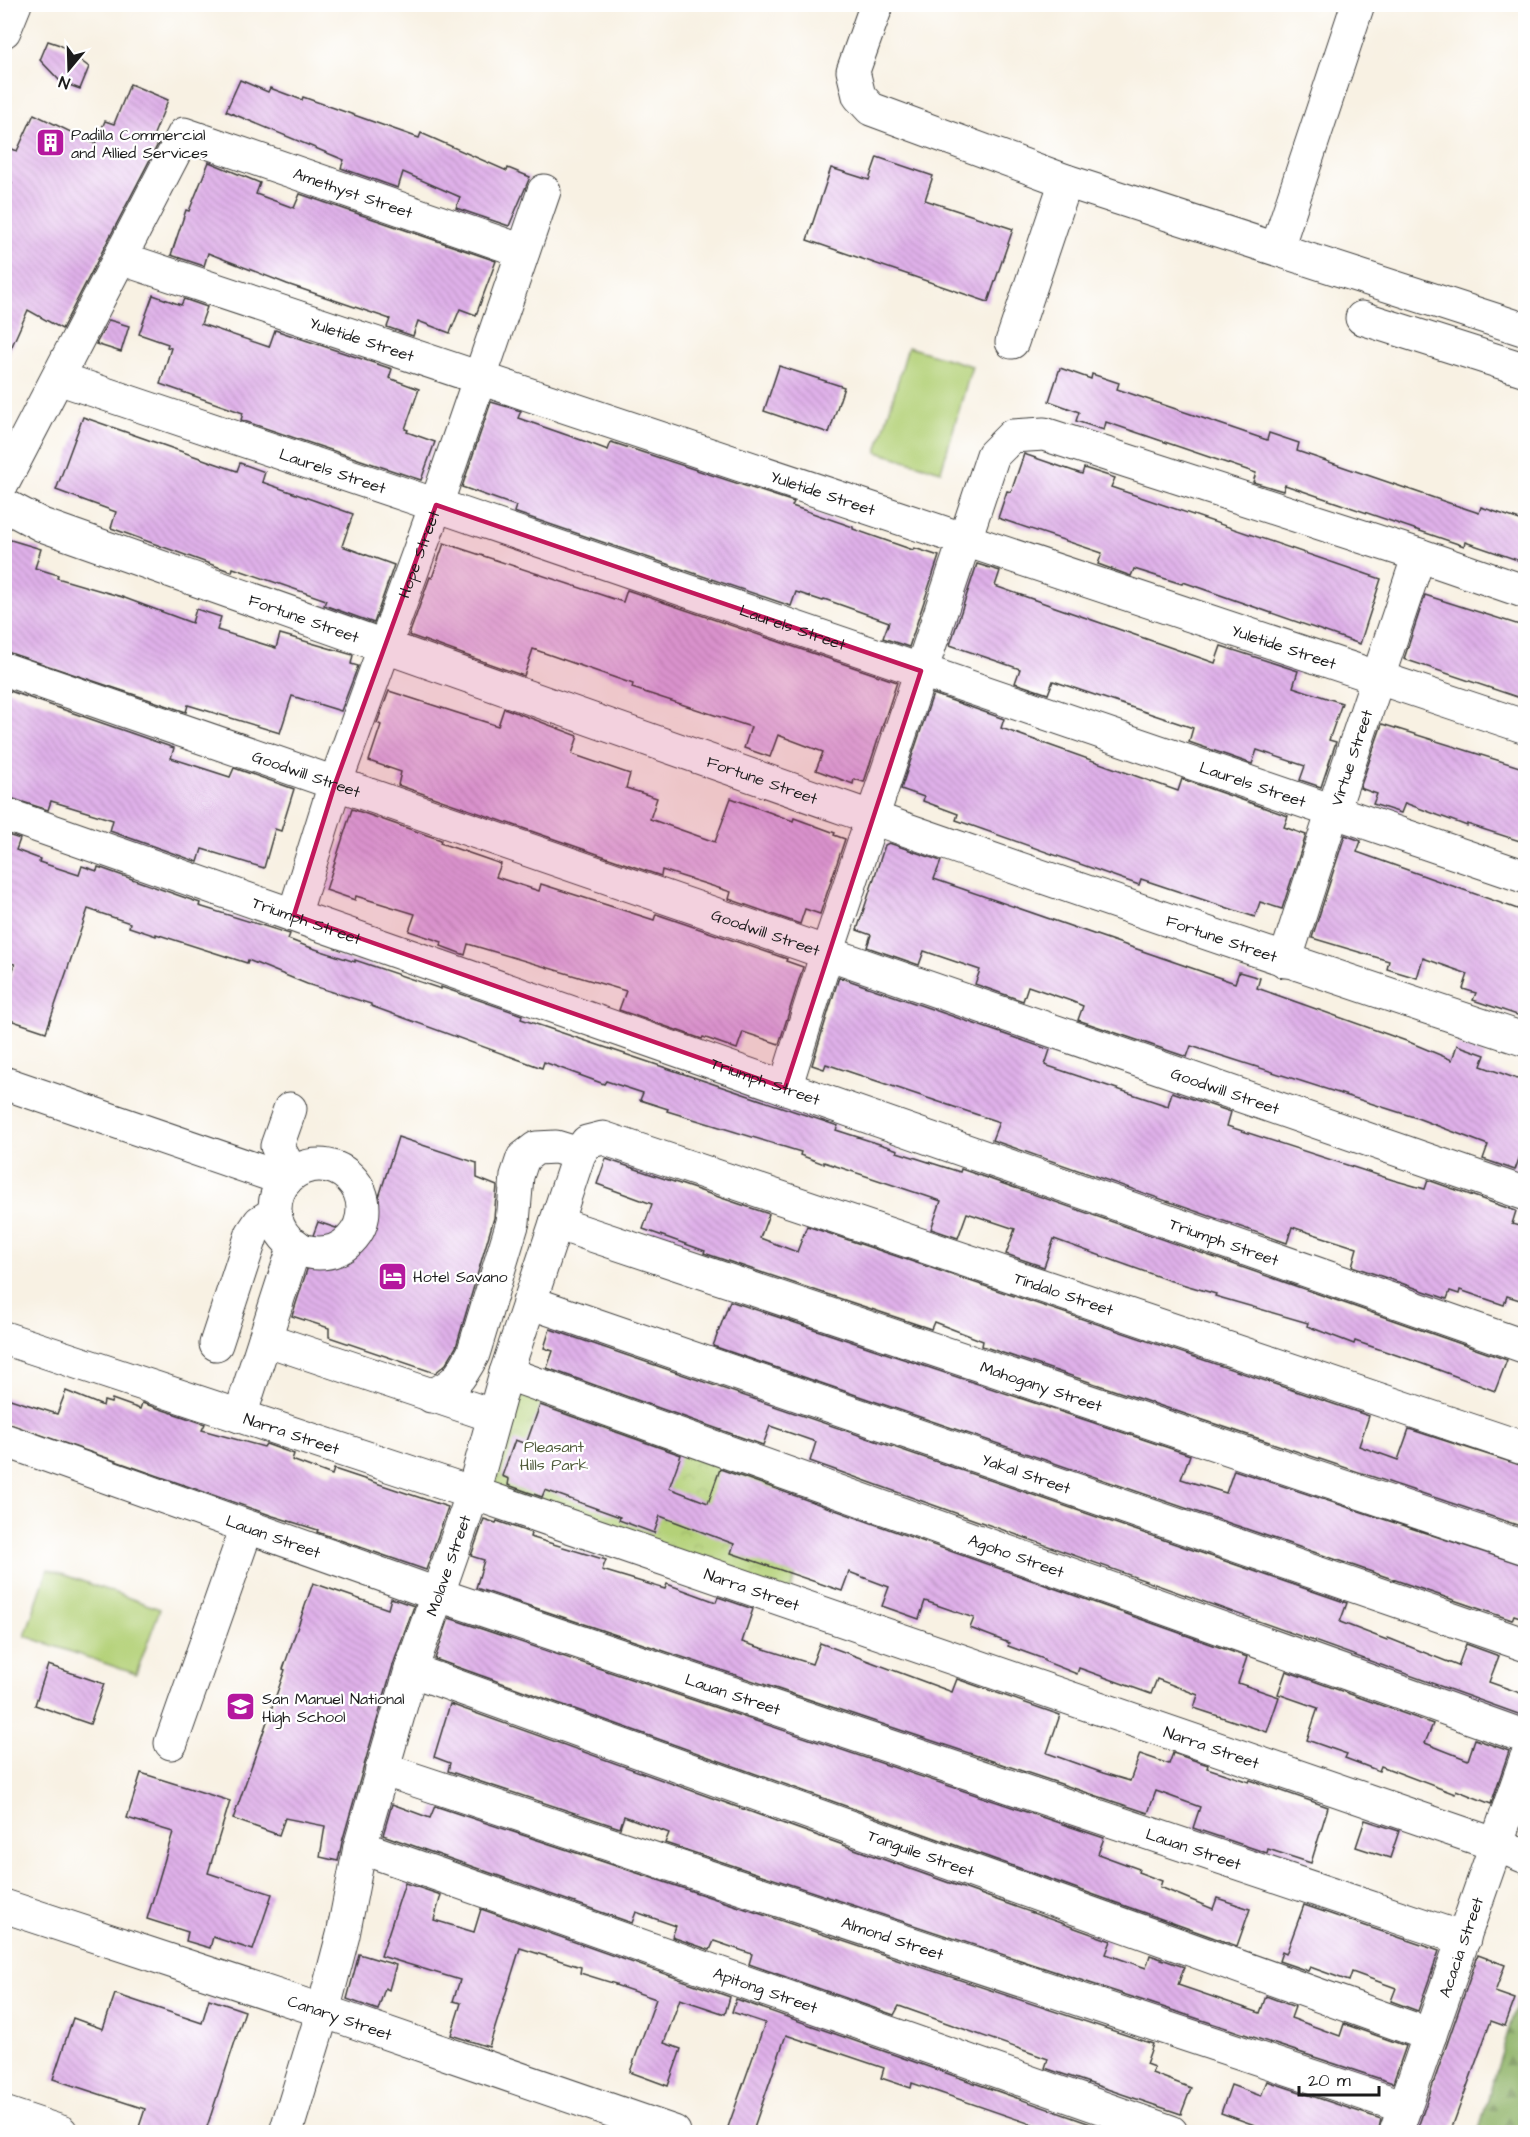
<svg xmlns="http://www.w3.org/2000/svg" width="1530" height="2137" font-family="'Architects Daughter',sans-serif">
<style>
.forest{fill:url(#forest-firs);stroke:#566842;stroke-width:1.5}
.park{fill:url(#park-crowns);stroke:#68764a;stroke-width:1.5}
.garden{fill:#b4d178;stroke:#68764a;stroke-width:1.5}
.building{fill:url(#building-back-hatch)}
.lines{fill:none;stroke-linecap:round;stroke-linejoin:round}
.minor-casing{stroke:#3d3c3a;stroke-width:35}
.major-casing{stroke:#3d3c3a;stroke-width:35}
.minor{stroke:#fff;stroke-width:33}
.major{stroke:#fff;stroke-width:33}
.marked{fill:#c2185b;fill-opacity:0.2;stroke:#c2185b;stroke-width:4.5;stroke-linejoin:round}
.labels{text-anchor:middle;stroke-width:4.5;stroke-linejoin:round;paint-order:stroke}
.poi-label{font-size:16px;fill:#1c1c1c;stroke:#fff;text-anchor:start}
.street-label{font-size:16px;fill:#1c1c1c;stroke:#fff}
.park-label{font-size:16px;fill:#515b3c;stroke:#fff}
</style>
<defs>
<pattern id="forest-firs" width="22" height="20" patternUnits="userSpaceOnUse" patternTransform="scale(1.5)"><rect width="22" height="20" fill="#8fb368"/><path d="M5 1l3.5 6h-7zM16 11l3.5 6h-7z" fill="#749155"/></pattern>
<pattern id="park-crowns" width="20" height="18" patternUnits="userSpaceOnUse" patternTransform="scale(1.5)"><rect width="20" height="18" fill="#b4d178"/><path d="M2 6a3 3 0 1 1 6 0M12 15a3 3 0 1 1 6 0" fill="none" stroke="#9ab367"/></pattern>
<pattern id="building-back-hatch" width="6" height="6" patternUnits="userSpaceOnUse" patternTransform="scale(1.5)"><rect width="6" height="6" fill="#dfb0e9"/><path d="M-1 5l2 2M0 0l6 6M5-1l2 2" fill="none" stroke="#bf97c7"/></pattern>
</defs>
<rect width="100%" height="100%" fill="#fff"/>
<filter id="ink" filterUnits="userSpaceOnUse"><feTurbulence type="fractalNoise" baseFrequency=".0167" numOctaves="2"/><feDisplacementMap in="SourceGraphic" scale="12" xChannelSelector="R" yChannelSelector="G"/><feConvolveMatrix kernelMatrix="1 2 1 2 8 2 1 2 1" color-interpolation-filters="sRGB"/></filter>
<filter id="wash" filterUnits="userSpaceOnUse"><feTurbulence type="fractalNoise" baseFrequency=".008" numOctaves="4" result="noise"/><feDisplacementMap in="SourceGraphic" scale="24" xChannelSelector="R" yChannelSelector="G"/><feGaussianBlur stdDeviation="1.35" result="paint"/><feColorMatrix in="noise" values="0 0 0 0 0 0 0 0 0 0 0 0 0 0 0 0 0 1.4 0 .05"/><feComposite in="paint" operator="in"/></filter>
<g filter="url(#wash)">
<rect width="100%" height="100%" fill="#f8f1e3"/>
<path class="forest" d="M1525,1975V2132H1478Z"/>
<path class="park" d="M514,1377L828,1486L789,1594L479,1494Z"/>
<g class="garden">
<path d="M908,347L972,366L941,471L877,452Z"/>
<path d="M48,1569L160,1609L136,1674L25,1636Z"/>
</g>
<g id="blocks">
<g class="building">
<path d="M48,41L60,45L89,67L80,89L61,82L40,60Z"/>
<path d="M240,80L268,92L270,88L302,100L303,97L419,138L421,133L507,171L508,168L530,177L509,226L456,208L460,197L403,172L398,188L341,168L344,160L226,111Z"/>
<path d="M130,84L168,100L152,139L159,142L62,329L28,310L4,364V202L12,183L4,179V159L10,148L17,151L34,114L95,144L105,121L114,124Z"/>
<path d="M877,157L933,176L925,200L1013,229L988,302L807,240L831,168L869,180Z"/>
<path d="M209,162L260,183L256,194L294,208L300,194L496,261L476,315L460,309L450,333L418,321L413,336L387,327L390,319L287,284L208,253L204,266L171,255L186,210L189,211Z"/>
<path d="M153,295L181,305L184,299L207,307L201,324L269,347L275,330L392,369L389,378L419,389L405,429L408,430L407,432L435,442L421,480L241,420L243,413L160,384L171,348L167,347L168,344L139,334Z"/>
<path d="M109,320L129,326L121,352L96,344Z"/>
<path d="M779,366L844,387L829,433L764,411Z"/>
<path d="M1060,368L1091,379L1092,374L1119,383L1117,389L1267,440L1269,433L1299,443L1297,451L1446,502L1479,513L1481,507L1526,522V563L1465,542L1464,546L1285,485L1283,491L1253,482L1256,473L1106,422L1104,430L1076,421L1079,412L1049,401Z"/>
<path d="M491,402L521,411L518,418L581,440L608,450L611,442L794,502L792,506L853,527V529L913,550L914,548L939,556L909,647L883,638L889,622L824,599L823,601L796,592L791,606L514,512L516,506L462,487Z"/>
<path d="M83,417L237,471L240,463L265,472L262,482L353,514L342,546L394,565L374,623L324,605L326,600L233,568L232,572L111,528L116,512L56,490Z"/>
<path d="M1024,454L1082,474L1084,468L1115,478L1111,487L1381,579L1360,644L1183,582L1182,584L1134,569L1131,576L1098,564L1102,553L998,518L1007,491L1011,492Z"/>
<path d="M4,538L41,549L35,568L58,575L57,578L122,597L192,623L196,609L221,617L217,630L276,648L280,634L353,655L351,664L358,666L341,711L292,696L280,733L188,705L186,712L4,651Z"/>
<path d="M444,543L623,602L627,590L897,682L864,782L854,779L853,784L816,770L823,752L778,735L770,757L744,748L751,727L632,688L633,684L533,649L524,676L409,635L430,577L432,578Z"/>
<path d="M977,564L1000,571L995,586L1215,663L1221,646L1298,671L1293,687L1342,703L1329,740L1336,742L1321,787L1300,780L1305,766L1257,750L1252,764L1189,742L1193,728L1053,681L1048,694L1015,683L1020,669L950,645Z"/>
<path d="M1425,595L1526,627V700L1404,659Z"/>
<path d="M4,689L174,748L171,758L230,777L234,768L294,789L281,831L275,829L264,868L202,849L198,862L110,831L113,820L51,801L48,810L4,796Z"/>
<path d="M389,691L498,726L504,708L578,736L572,754L630,774L626,788L657,798L650,819L715,842L731,798L793,821L794,818L835,833L834,835L845,839L820,914L805,909L800,924L729,899L731,892L662,870L661,876L398,785L401,772L369,761L381,725L377,723Z"/>
<path d="M933,694L1004,719L1001,728L1178,791L1182,779L1288,816L1284,827L1306,835L1282,909L1260,902L1255,917L1141,879L1139,885L956,820L958,814L923,801L924,797L901,789Z"/>
<path d="M1382,724L1526,769V843L1467,824V826L1405,803L1401,813L1373,804L1377,794L1360,788Z"/>
<path d="M352,809L441,840L440,843L501,864L496,877L539,891L541,884L654,920L656,914L787,959L786,961L803,967L779,1044L743,1032L737,1049L703,1037L702,1039L619,1010L626,991L468,944L465,955L441,946L442,942L409,931L415,914L356,896L355,900L326,890Z"/>
<path d="M4,834L20,839L16,850L40,859L39,862L79,875L82,866L97,871L98,867L200,903L199,906L290,934L288,939L306,946L355,962V960L441,989V987L522,1015L521,1019L838,1126L836,1130L898,1150L897,1152L960,1172L961,1169L1507,1360L1495,1391L1423,1364L1355,1341L1354,1344L1307,1326L1308,1323L1215,1296L1216,1294L1168,1280L1054,1239L1044,1267L1006,1254L1015,1229L967,1213L958,1238L931,1229L941,1201L824,1162V1164L800,1155L801,1152L667,1111L668,1109L640,1100L643,1093L606,1081L604,1084L544,1062L542,1068L371,1006V1004L307,984L248,960L247,963L156,934V936L129,927L130,923L88,909L46,1032L4,1018V996L15,964L4,962Z"/>
<path d="M1345,835L1361,841L1357,852L1526,912V1018L1473,1000L1476,993L1463,989L1468,974L1423,958L1417,978L1387,969L1389,961L1312,938Z"/>
<path d="M889,843L941,861L934,879L1235,983L1239,972L1260,978L1257,988L1409,1042L1452,1060L1457,1045L1485,1055L1481,1066L1526,1082V1158L1520,1156L1515,1170L1483,1159L1488,1145L1417,1118L1191,1046L1187,1057L1078,1020L1083,1006L1071,1001L1028,986L1023,1001L975,984L980,970L924,951L919,965L867,947L871,935L857,930L885,845Z"/>
<path d="M839,977L1050,1050L1045,1065L1168,1106L1172,1092L1231,1112L1227,1126L1393,1180L1425,1189L1428,1180L1516,1211L1512,1224L1526,1228V1302L1507,1296L1504,1305L1460,1290L1459,1294L1450,1291L1447,1299L1352,1266L1357,1248L1292,1227L1287,1243L992,1140L999,1122L826,1064L824,1069L812,1065Z"/>
<path d="M398,1137L477,1163V1178L497,1186L494,1218L456,1347L446,1364L435,1373L329,1337V1328L292,1316L313,1251L312,1238L318,1222L366,1238Z"/>
<path d="M606,1159L769,1214L760,1238L797,1252L807,1226L1369,1416L1359,1446L1398,1460L1409,1429L1526,1467V1528L982,1346L983,1341L934,1322L931,1329L704,1253L705,1251L643,1229L652,1204L597,1184Z"/>
<path d="M730,1301L1190,1455L1181,1479L1226,1493L1234,1470L1526,1566V1619L1514,1615L1512,1620L713,1346Z"/>
<path d="M550,1329L1347,1603L1340,1622L1387,1640L1388,1638L1458,1666L1466,1644L1499,1656L1489,1682L1526,1695L1524,1716L810,1461L816,1442L770,1426L763,1445L547,1368L553,1351L544,1348Z"/>
<path d="M66,1391L103,1406L104,1401L111,1403L112,1399L140,1409L142,1403L205,1424L202,1430L264,1447L266,1444L294,1454L292,1460L332,1475L334,1469L448,1507L426,1570L317,1532L318,1530L273,1516L4,1422V1397L57,1414Z"/>
<path d="M540,1405L681,1455L669,1488L708,1503L720,1469L1247,1657L1238,1683L1279,1697L1267,1732L1194,1708L1198,1695L1157,1679L1151,1694L1079,1668L1077,1674L1044,1661V1659L1008,1646L1009,1643L970,1628L974,1618L925,1601L919,1619L882,1606L889,1587L849,1572L842,1591L731,1553L734,1544L660,1516L654,1533L619,1520L620,1517L545,1490L542,1497L508,1485L509,1479L502,1476L515,1440L526,1444Z"/>
<path d="M484,1519L496,1523L497,1521L531,1533L530,1537L606,1560L602,1570L665,1589L667,1584L716,1602L718,1597L753,1609L742,1642L812,1664L820,1643L952,1692L957,1679L1060,1715L1047,1753L1103,1773L1130,1781L1140,1754L1169,1764L1173,1753L1208,1765L1207,1768L1249,1782L1250,1780L1328,1807L1311,1863L1268,1849L1267,1853L1193,1828L1200,1807L1156,1791L1148,1813L476,1588L484,1560L471,1556Z"/>
<path d="M313,1583L388,1609L391,1598L414,1606L393,1665L342,1842L338,1861L320,1857L325,1826L285,1818L279,1835L233,1819L285,1670L283,1669Z"/>
<path d="M449,1618L1104,1838L1098,1854L1139,1869L1138,1872L1162,1881L1160,1887L1213,1909L1217,1898L1250,1909L1237,1946L435,1659Z"/>
<path d="M48,1665L104,1684L90,1724L35,1705Z"/>
<path d="M1286,1671L1433,1724L1425,1743L1468,1760L1475,1739L1509,1751L1491,1804L1456,1790L1455,1794L1381,1766L1379,1771L1345,1758L1347,1754L1307,1740L1318,1708L1278,1694Z"/>
<path d="M450,1704L1111,1941L1106,1954L1146,1968L1150,1955L1184,1967L1178,1985L1260,2013L1266,1996L1295,2007L1291,2018L1340,2036L1344,2024L1406,2046L1393,2083L665,1843L669,1833L624,1816L620,1828L448,1771L450,1763L434,1757Z"/>
<path d="M141,1773L230,1801L208,1873L272,1894L253,1950L213,1937L210,1948L186,1941L188,1932L147,1919L173,1832L127,1818Z"/>
<path d="M392,1804L430,1818L435,1806L1153,2044L1146,2064L1154,2067L1152,2073L1191,2088L1181,2114L1045,2068L1048,2059L899,2006L894,2015L749,1964L752,1954L714,1941L710,1950L672,1937L676,1926L636,1912L632,1923L383,1835Z"/>
<path d="M1365,1820L1399,1831L1390,1858L1356,1847Z"/>
<path d="M405,1883L441,1895L434,1920L474,1932L481,1909L730,1997L725,2014L680,1999L664,2043L681,2049L668,2086L630,2072L656,1999L615,1985L616,1984L580,1973L581,1967L520,1948L489,2047L451,2035L461,2003L453,2001L460,1980L381,1956Z"/>
<path d="M1304,1905L1439,1951L1418,2011L1391,2001L1396,1988L1352,1972L1349,1981L1310,1967L1308,1971L1279,1961L1282,1952L1286,1954Z"/>
<path d="M359,1954L396,1965L389,1990L385,1988L378,2010L347,1999Z"/>
<path d="M1478,1955L1505,1965L1495,1992L1515,1999L1505,2026L1491,2021L1450,2133H1416Z"/>
<path d="M115,1994L202,2023L209,1999L245,2011L205,2133H137L145,2109L53,2079L73,2018L103,2029Z"/>
<path d="M736,1999L1116,2133H1057L912,2083L911,2088L881,2078L884,2068L786,2035L752,2133H743L728,2127L765,2023L732,2012Z"/>
<path d="M1267,2081L1381,2119L1378,2133H1277L1221,2113L1231,2085L1261,2096Z"/>
</g>
</g>
</g>
<g filter="url(#ink)">
<use href="#blocks" fill-opacity="0" stroke="#3d3c3a" stroke-width="1.5"/>
<g class="lines">
<defs>
<g id="minor">
<path d="M877,4L853,71L859,96L871,109L1066,181L1526,330"/>
<path d="M1277,248L1358,4"/>
<path id="s1" d="M120,258L1526,727"/>
<path d="M1362,318L1526,370"/>
<path d="M1012,342L1066,181"/>
<path id="s2" d="M58,378L436,505L1526,877"/>
<path id="s3" d="M4,481L184,134L523,251"/>
<path id="s4" d="M4,505L42,525C536,700 1029,876 1526,1040"/>
<path id="s5" d="M4,669L1526,1194"/>
<path id="s6" d="M4,814L1526,1347"/>
<path id="s7" d="M294,915L335,784L436,505L544,191"/>
<path id="s8" d="M1285,961L1333,811L1419,555"/>
<path d="M4,1083L286,1180"/>
<path d="M785,1088L827,953L993,455L1012,436L1044,434L1419,555L1526,592"/>
<path d="M290,1109L277,1146L292,1173"/>
<circle cx="319" cy="1209" r="44"/>
<path id="s9" d="M556,1223L1526,1548"/>
<path id="s10" d="M529,1302L1526,1645"/>
<path id="s11" d="M4,1338L473,1493L1497,1845L1526,1857"/>
<path d="M265,1339L494,1416"/>
<path d="M216,1344L252,1234L260,1222L275,1213"/>
<path id="s12" d="M506,1373L1526,1737"/>
<path d="M431,1396C457,1384 460,1378 473,1354L513,1222L517,1176L523,1158L536,1148L556,1147L579,1154"/>
<path d="M240,1416L295,1245"/>
<path id="s13" d="M4,1440L439,1595L1464,1939"/>
<path id="s14" d="M411,1670L1430,2035"/>
<path d="M171,1743L247,1527"/>
<path id="s15" d="M382,1769L1405,2107"/>
<path id="s16" d="M360,1847L1171,2132"/>
<path id="s17" d="M4,1906L323,2011L674,2132"/>
<path d="M4,2113L61,2132"/>
<path id="s18" d="M286,2132L323,2011L343,1935L360,1847L411,1670L473,1493L506,1373L579,1154L587,1142L603,1138L1526,1449"/>
<path id="s19" d="M1396,2132L1526,1759"/>
</g>
<path id="major" d="M4,31L15,4"/>
</defs>
<use href="#minor" class="minor-casing"/>
<use href="#major" class="major-casing"/>
<use href="#minor" class="minor"/>
<use href="#major" class="major"/>
</g>
</g>
<path class="marked" d="M436,505L921,671L785,1088L294,915L335,784Z"/>
<defs>
<symbol id="building-square" viewBox="-11 -11 22 22"><rect x="-9" y="-9" width="18" height="18" rx="4" fill="#b5179e" stroke="#fff"/><path d="M-4-6H4V6H1V3H-1V6H-4ZM-2.5-4.3h1.7v1.8h-1.7ZM.8-4.3h1.7v1.8H.8ZM-2.5-1h1.7V.8h-1.7ZM.8-1h1.7V.8H.8Z" fill="#fff"/></symbol>
<symbol id="hotel-square" viewBox="-11 -11 22 22"><rect x="-9" y="-9" width="18" height="18" rx="4" fill="#b5179e" stroke="#fff"/><path d="M-6-4.5h1.5V1H6V5H4.5V3h-9V5H-6ZM-4 0a1.8 1.8 0 1 1 3.6 0ZM.5 0V-2.5h3Q6-2.5 6 0Z" fill="#fff"/></symbol>
<symbol id="school-square" viewBox="-11 -11 22 22"><rect x="-9" y="-9" width="18" height="18" rx="4" fill="#b5179e" stroke="#fff"/><path d="M0-5L7-2L0 1L-7-2ZM-4 1L0 2.5L4 1V4Q0 6-4 4Z" fill="#fff"/></symbol>
</defs>
<g fill-rule="evenodd">
<use href="#building-square" x="34" y="126" width="33" height="33"/>
<use href="#hotel-square" x="376" y="1260" width="33" height="33"/>
<use href="#school-square" x="224" y="1690" width="33" height="33"/>
</g>
<g class="labels">
<g class="poi-label">
<text x="71" y="140">Padilla Commercial<tspan x="71" dy="18">and Allied Services</tspan></text>
<text x="413" y="1282">Hotel Savano</text>
<text x="262" y="1704">San Manuel National<tspan x="262" dy="18">High School</tspan></text>
</g>
<g class="street-label">
<text dy="6" stroke="none"><textPath href="#s3" startOffset="570">Amethyst Street</textPath></text>
<text dy="6" stroke="none"><textPath href="#s1" startOffset="255">Yuletide Street</textPath></text>
<text dy="6" stroke="none"><textPath href="#s2" startOffset="290">Laurels Street</textPath></text>
<text dy="6" stroke="none"><textPath href="#s1" startOffset="741">Yuletide Street</textPath></text>
<text dy="6" stroke="none"><textPath href="#s7" startOffset="382">Hope Street</textPath></text>
<text dy="6" stroke="none"><textPath href="#s4" startOffset="321">Fortune Street</textPath></text>
<text dy="6" stroke="none"><textPath href="#s2" startOffset="776">Laurels Street</textPath></text>
<text dy="6" stroke="none"><textPath href="#s1" startOffset="1227">Yuletide Street</textPath></text>
<text dy="6" stroke="none"><textPath href="#s8" startOffset="214">Virtue Street</textPath></text>
<text dy="6" stroke="none"><textPath href="#s5" startOffset="320">Goodwill Street</textPath></text>
<text dy="6" stroke="none"><textPath href="#s4" startOffset="807">Fortune Street</textPath></text>
<text dy="6" stroke="none"><textPath href="#s2" startOffset="1262">Laurels Street</textPath></text>
<text dy="6" stroke="none"><textPath href="#s6" startOffset="321">Triumph Street</textPath></text>
<text dy="6" stroke="none"><textPath href="#s5" startOffset="806">Goodwill Street</textPath></text>
<text dy="6" stroke="none"><textPath href="#s4" startOffset="1293">Fortune Street</textPath></text>
<text dy="6" stroke="none"><textPath href="#s6" startOffset="807">Triumph Street</textPath></text>
<text dy="6" stroke="none"><textPath href="#s5" startOffset="1292">Goodwill Street</textPath></text>
<text dy="6" stroke="none"><textPath href="#s6" startOffset="1293">Triumph Street</textPath></text>
<text dy="6" stroke="none"><textPath href="#s18" startOffset="1539">Tindalo Street</textPath></text>
<text dy="6" stroke="none"><textPath href="#s9" startOffset="512">Mahogany Street</textPath></text>
<text dy="6" stroke="none"><textPath href="#s11" startOffset="303">Narra Street</textPath></text>
<text dy="6" stroke="none"><textPath href="#s10" startOffset="526">Yakal Street</textPath></text>
<text dy="6" stroke="none"><textPath href="#s13" startOffset="286">Lauan Street</textPath></text>
<text dy="6" stroke="none"><textPath href="#s12" startOffset="542">Agoho Street</textPath></text>
<text dy="6" stroke="none"><textPath href="#s18" startOffset="590">Molave Street</textPath></text>
<text dy="6" stroke="none"><textPath href="#s11" startOffset="789">Narra Street</textPath></text>
<text dy="6" stroke="none"><textPath href="#s13" startOffset="772">Lauan Street</textPath></text>
<text dy="6" stroke="none"><textPath href="#s11" startOffset="1275">Narra Street</textPath></text>
<text dy="6" stroke="none"><textPath href="#s13" startOffset="1258">Lauan Street</textPath></text>
<text dy="6" stroke="none"><textPath href="#s14" startOffset="542">Tanguile Street</textPath></text>
<text dy="6" stroke="none"><textPath href="#s15" startOffset="538">Almond Street</textPath></text>
<text dy="6" stroke="none"><textPath href="#s19" startOffset="196">Acacia Street</textPath></text>
<text dy="6" stroke="none"><textPath href="#s16" startOffset="430">Apitong Street</textPath></text>
<text dy="6" stroke="none"><textPath href="#s17" startOffset="354">Canary Street</textPath></text>
</g>
<g class="park-label">
<text x="554" y="1452">Pleasant<tspan x="554" dy="18">Hills Park</tspan></text>
</g>
</g>
<rect width="1530" height="2137" fill="none" stroke="#fff" stroke-width="24"/>
<g transform="translate(69 69) rotate(199)" stroke="#ffffff" stroke-width="4.5" paint-order="stroke">
<path d="M0-4.5L10 22L0 15L-10 22Z" fill="#1c1c1c"/>
<text y="-9" font-size="16" font-weight="bold" text-anchor="middle" fill="#1c1c1c">N</text>
</g>
<path d="M1299 2086v9h80v-9" fill="none" stroke="#1c1c1c" stroke-width="3"/>
<text x="1308" y="2086" font-size="18" fill="#1c1c1c" stroke="#ffffff" stroke-width="4.5" paint-order="stroke">20 m</text>
</svg>
